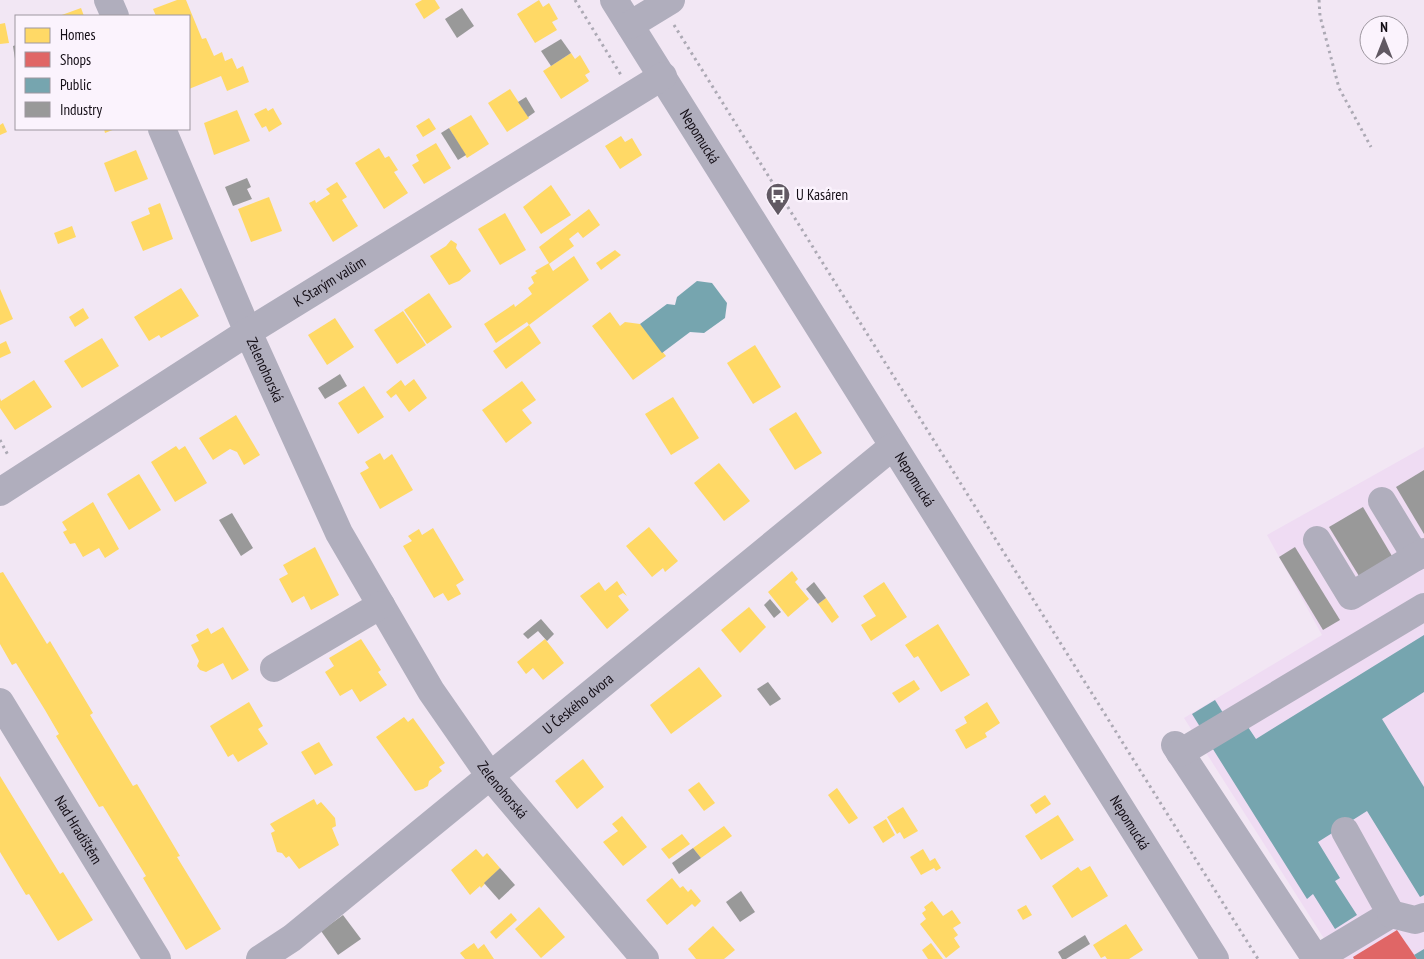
<svg xmlns="http://www.w3.org/2000/svg" width="1424" height="959" font-family="'PT Sans Narrow',sans-serif">
<style>
.built{fill:#efdcf3}
.homes{fill:#ffd966}
.shops{fill:#e06666}
.public{fill:#76a5af}
.industry{fill:#999}
.lines{fill:none;stroke-linecap:round;stroke-linejoin:round}
.path{stroke:#aca9b4;stroke-width:3;stroke-dasharray:2.5 4;stroke-linecap:butt}
.minor{stroke:#b0aebd;stroke-width:28}
.labels{text-anchor:middle;stroke-width:5;stroke-linejoin:round;paint-order:stroke}
.street-label{font-size:15px;fill:#130d15;stroke:#fbf3fd}
.poi-label{font-size:15px;fill:#130d15;stroke:#fbf3fd;text-anchor:start}
</style>
<rect width="100%" height="100%" fill="#f2e7f4"/>
<path class="built" d="M1424,447V959H1337L1184,718L1322,635L1267,535Z"/>
<g class="homes">
<path d="M177,0H186L202,39L206,38L214,56L222,52L225,61L232,58L237,69L243,66L249,82L227,91L221,76L189,89V16H156L153,9Z"/>
<path d="M422,0H435L440,8L424,19L415,4Z"/>
<path d="M539,0L543,7L549,3L558,19L552,22L557,30L535,43L517,14Z"/>
<path d="M81,8L84,16H59Z"/>
<path d="M5,23L9,43L0,44V24Z"/>
<path d="M571,53L575,59L580,55L590,72L585,75L589,81L561,99L543,71Z"/>
<path d="M510,89L529,118L507,132L488,103Z"/>
<path d="M266,108L268,111L273,108L282,124L269,132L266,126L262,128L254,114Z"/>
<path d="M237,110L250,141L214,155L204,123Z"/>
<path d="M471,115L489,144L467,158L449,128Z"/>
<path d="M429,118L436,129L423,137L416,126Z"/>
<path d="M3,123L7,132L0,135V125Z"/>
<path d="M104,129H115L105,133Z"/>
<path d="M621,136L625,142L632,138L642,155L620,169L605,146Z"/>
<path d="M436,143L451,168L424,184L412,165L419,161L416,155Z"/>
<path d="M379,148L385,158L389,156L398,170L394,172L408,193L384,209L355,163Z"/>
<path d="M136,150L148,179L115,192L104,163Z"/>
<path d="M337,182L347,197L342,200L358,226L333,242L309,203L315,200L316,203L330,194L326,189Z"/>
<path d="M551,185L571,215L541,234L523,207Z"/>
<path d="M269,197L282,231L251,242L238,209Z"/>
<path d="M160,203L173,239L143,251L131,222L150,214L148,208Z"/>
<path d="M589,209L600,225L583,238L578,232L569,239L574,246L549,264L553,271L574,256L589,280L529,325L527,322L496,343L484,324L514,304L515,307L532,294L528,288L534,283L531,277L537,273L535,271L549,263L539,247Z"/>
<path d="M505,213L526,250L500,265L478,229Z"/>
<path d="M72,226L76,237L58,244L54,233Z"/>
<path d="M451,240L457,244L456,248L471,271L459,281L449,285L430,256L446,246Z"/>
<path d="M615,250L621,255L601,270L596,263Z"/>
<path d="M181,288L199,316L161,338L159,335L149,341L134,317Z"/>
<path d="M0,289L13,319L0,325Z"/>
<path d="M429,293L452,327L427,344L404,310Z"/>
<path d="M83,308L89,318L75,327L69,317Z"/>
<path d="M403,311L426,345L397,364L374,330Z"/>
<path d="M610,312L620,326L625,322L640,324L666,356L633,380L592,326Z"/>
<path d="M335,318L354,347L327,365L308,335Z"/>
<path d="M529,325L541,343L506,369L493,351Z"/>
<path d="M102,338L119,366L82,388L64,361Z"/>
<path d="M6,341L11,353L0,358V344Z"/>
<path d="M755,345L781,387L753,404L727,363Z"/>
<path d="M414,379L427,398L409,412L396,394L391,398L386,392L401,380L405,386Z"/>
<path d="M34,380L52,407L15,430L0,408V398L1,401Z"/>
<path d="M522,381L536,400L522,410L532,423L506,443L482,410Z"/>
<path d="M364,386L384,417L358,434L338,403Z"/>
<path d="M673,397L699,438L671,455L645,414Z"/>
<path d="M796,412L822,453L795,470L769,429Z"/>
<path d="M236,415L260,455L244,465L237,452L230,449L213,460L199,438Z"/>
<path d="M176,446L179,450L185,446L207,483L175,502L151,462Z"/>
<path d="M380,453L384,460L392,454L413,490L380,509L360,473L369,468L365,462Z"/>
<path d="M719,463L750,501L724,521L694,483Z"/>
<path d="M139,474L161,510L129,530L107,494Z"/>
<path d="M93,502L119,549L105,558L99,548L83,557L75,543L70,544L63,532L67,530L62,522Z"/>
<path d="M649,527L678,561L665,572L663,568L652,577L626,546Z"/>
<path d="M433,528L464,580L456,585L461,594L448,601L443,593L434,598L403,546L412,541L408,536L419,529L422,535Z"/>
<path d="M315,547L339,595L311,610L304,596L292,603L279,579L288,574L283,565Z"/>
<path d="M792,571L798,579L795,582L809,599L788,617L768,592Z"/>
<path d="M3,572L47,644L50,641L93,713L90,715L133,786L137,784L180,856L177,857L221,929L186,950L143,878L146,876L103,806L99,807L56,736L59,734L45,710L16,663L12,665L0,644V573Z"/>
<path d="M617,581L627,596L623,593L618,596L629,610L607,629L580,596L599,582L605,591Z"/>
<path d="M884,582L907,617L871,641L861,625L876,616L863,596Z"/>
<path d="M826,598L839,617L832,623L818,604Z"/>
<path d="M749,607L766,627L740,653L721,630Z"/>
<path d="M938,624L970,675L941,692L918,656L914,658L905,645Z"/>
<path d="M223,627L249,670L232,680L223,663L206,672L200,670L197,666L199,661L191,645L199,641L196,635L208,628L211,634Z"/>
<path d="M361,639L381,670L378,672L387,685L360,702L352,689L340,696L325,672L334,666L329,658Z"/>
<path d="M545,639L564,663L543,680L533,668L526,674L517,662Z"/>
<path d="M699,667L722,696L671,734L650,705Z"/>
<path d="M914,680L920,689L899,703L892,693Z"/>
<path d="M249,702L263,726L258,729L268,744L238,762L233,754L228,757L210,726Z"/>
<path d="M987,702L1000,723L985,733L987,737L966,749L955,730L967,723L964,717Z"/>
<path d="M404,717L408,722L413,718L445,763L439,767L442,771L429,781L428,786L423,789L415,791L376,737Z"/>
<path d="M319,742L333,765L315,775L301,752Z"/>
<path d="M583,759L604,787L577,809L555,781Z"/>
<path d="M0,776L60,874L63,872L93,920L58,941L29,894L26,895L0,852Z"/>
<path d="M699,782L715,803L704,811L688,790Z"/>
<path d="M837,788L858,818L849,824L828,795Z"/>
<path d="M1045,795L1051,804L1036,814L1030,805Z"/>
<path d="M314,799L317,805L321,802L335,818L336,826L332,828L339,845L299,869L289,856L286,858L282,853L277,852L271,833L275,831L270,824Z"/>
<path d="M903,807L918,831L904,839L900,832L897,834L887,817Z"/>
<path d="M1058,815L1074,840L1041,860L1025,836Z"/>
<path d="M622,816L647,847L623,866L603,842L618,831L612,824Z"/>
<path d="M886,819L895,835L883,843L873,827Z"/>
<path d="M724,826L732,836L701,858L693,848Z"/>
<path d="M682,834L690,844L669,859L661,849Z"/>
<path d="M476,849L483,857L487,853L500,868L481,888L480,886L470,895L451,870Z"/>
<path d="M923,849L930,861L935,858L941,868L936,871L934,868L921,875L910,857Z"/>
<path d="M1090,866L1108,896L1072,918L1052,886L1078,867L1081,871Z"/>
<path d="M672,878L680,888L683,886L688,892L691,889L701,901L695,907L692,904L667,925L646,900Z"/>
<path d="M932,901L943,916L952,910L961,923L953,928L958,935L954,938L960,947L946,958L920,924L926,919L922,913L926,910L924,907Z"/>
<path d="M1026,905L1032,915L1023,920L1017,910Z"/>
<path d="M539,907L565,937L541,958L515,929Z"/>
<path d="M511,913L517,920L496,939L490,932Z"/>
<path d="M1126,924L1143,950L1129,959H1107L1105,956L1101,958L1093,945Z"/>
<path d="M713,926L735,950L724,959H696L688,949Z"/>
<path d="M474,943L478,949L484,944L494,959H465L460,953Z"/>
<path d="M931,943L943,959H928L922,950Z"/>
</g>
<path class="shops" d="M1397,930L1417,959H1354L1353,957Z"/>
<g class="public">
<path d="M697,281L712,283L727,303L725,318L704,333L690,332L662,353L640,324L667,304L675,305L677,297Z"/>
<path d="M1424,635V692L1382,719L1424,787V895L1420,897L1367,811L1318,842L1340,878L1335,881L1357,915L1335,929L1313,894L1307,899L1211,746L1246,724L1256,739Z"/>
<path d="M1215,700L1225,716L1202,730L1192,714Z"/>
<path d="M1424,949V959H1417L1414,955Z"/>
</g>
<g class="industry">
<path d="M462,8L474,26L457,38L445,19Z"/>
<path d="M561,39L571,53L551,66L541,51Z"/>
<path d="M16,45V59H15L13,46Z"/>
<path d="M526,97L535,112L528,117L518,102Z"/>
<path d="M449,128L466,155L458,160L441,133Z"/>
<path d="M247,178L251,187L247,189L252,199L233,206L225,187Z"/>
<path d="M340,374L347,386L325,399L318,388Z"/>
<path d="M1424,470V534L1396,487Z"/>
<path d="M1363,507L1392,556L1359,576L1329,527Z"/>
<path d="M232,513L253,548L241,556L219,520Z"/>
<path d="M1295,547L1340,620L1323,630L1279,557Z"/>
<path d="M814,582L826,598L818,604L806,589Z"/>
<path d="M770,599L781,612L774,618L764,605Z"/>
<path d="M541,619L554,634L547,641L538,631L528,639L523,634Z"/>
<path d="M768,682L781,699L770,706L757,689Z"/>
<path d="M693,848L701,858L679,874L672,863Z"/>
<path d="M500,868L515,885L499,900L484,883Z"/>
<path d="M741,891L755,912L740,922L726,902Z"/>
<path d="M343,915L361,939L338,955L321,931Z"/>
<path d="M1085,935L1090,944L1066,959H1062L1058,952Z"/>
</g>
<g class="lines">
<g class="path">
<path d="M575,0L621,75"/>
<path d="M1319,0L1320,16L1339,88L1371,147"/>
<path d="M674,25L1258,959"/>
<path d="M0,440L9,457"/>
</g>
<g class="minor">
<path d="M108,0L115,16"/>
<path id="s1" d="M614,0L1215,959"/>
<path d="M630,25L671,0"/>
<path id="s2" d="M162,129L248,332L339,533L431,691L490,776L645,959"/>
<path id="s3" d="M0,492L248,332L663,76"/>
<path d="M1382,501L1416,557"/>
<path d="M1317,540L1351,596L1424,552"/>
<path d="M274,668L381,605"/>
<path id="s4" d="M0,702L157,959"/>
<path d="M1175,745L1316,959L1391,914L1345,831"/>
<path d="M1180,753L1424,607"/>
<path d="M1391,914L1415,920L1424,917"/>
<path id="s5" d="M260,959L292,938L892,447"/>
</g>
</g>
<defs>
<symbol id="bus-pin" viewBox="-11 -11 22 30"><path d="M0 17L-7.5 6A9.5 9.5 0 1 1 7.5 6Z" fill="#615963" stroke="#fbf3fd"/><path d="M-5-6H5V4H4V6H2V4H-2V6H-4V4H-5ZM-3.5-4V0h7V-4ZM-3.5 1.2v1.5H-2V1.2ZM2 1.2v1.5H3.5V1.2Z" fill="#fff"/></symbol>
</defs>
<g fill-rule="evenodd">
<use href="#bus-pin" x="764" y="181" width="28" height="38"/>
</g>
<g class="labels">
<g class="street-label">
<text dy="5" stroke="none"><textPath href="#s1" startOffset="161">Nepomucká</textPath></text>
<text dy="5" stroke="none"><textPath href="#s3" startOffset="391">K Starým valům</textPath></text>
<text dy="5" stroke="none"><textPath href="#s2" startOffset="262">Zelenohorská</textPath></text>
<text dy="5" stroke="none"><textPath href="#s1" startOffset="566">Nepomucká</textPath></text>
<text dy="5" stroke="none"><textPath href="#s5" startOffset="408">U Českého dvora</textPath></text>
<text dy="5" stroke="none"><textPath href="#s2" startOffset="746">Zelenohorská</textPath></text>
<text dy="5" stroke="none"><textPath href="#s1" startOffset="971">Nepomucká</textPath></text>
<text dy="5" stroke="none"><textPath href="#s4" startOffset="150">Nad Hradištěm</textPath></text>
</g>
<g class="poi-label">
<text x="796" y="200">U Kasáren</text>
</g>
</g>
<rect x="15" y="15" width="175" height="115" fill="#fbf3fd" stroke="#9e97a0"/>
<rect x="25" y="28" width="25" height="15" fill="#ffd966" stroke="#9e97a0"/>
<text x="60" y="40" font-size="15" fill="#130d15">Homes</text>
<rect x="25" y="52" width="25" height="15" fill="#e06666" stroke="#9e97a0"/>
<text x="60" y="65" font-size="15" fill="#130d15">Shops</text>
<rect x="25" y="78" width="25" height="15" fill="#76a5af" stroke="#9e97a0"/>
<text x="60" y="90" font-size="15" fill="#130d15">Public</text>
<rect x="25" y="102" width="25" height="15" fill="#999999" stroke="#9e97a0"/>
<text x="60" y="115" font-size="15" fill="#130d15">Industry</text>
<g transform="translate(1384 40)"><circle r="24" fill="#fbf3fd" stroke="#9e97a0"/>
<path d="M0-4L9 19L0 12L-9 19Z" fill="#615963"/>
<text y="-8" font-size="14" font-weight="bold" text-anchor="middle" fill="#130d15">N</text>
</g>
</svg>
